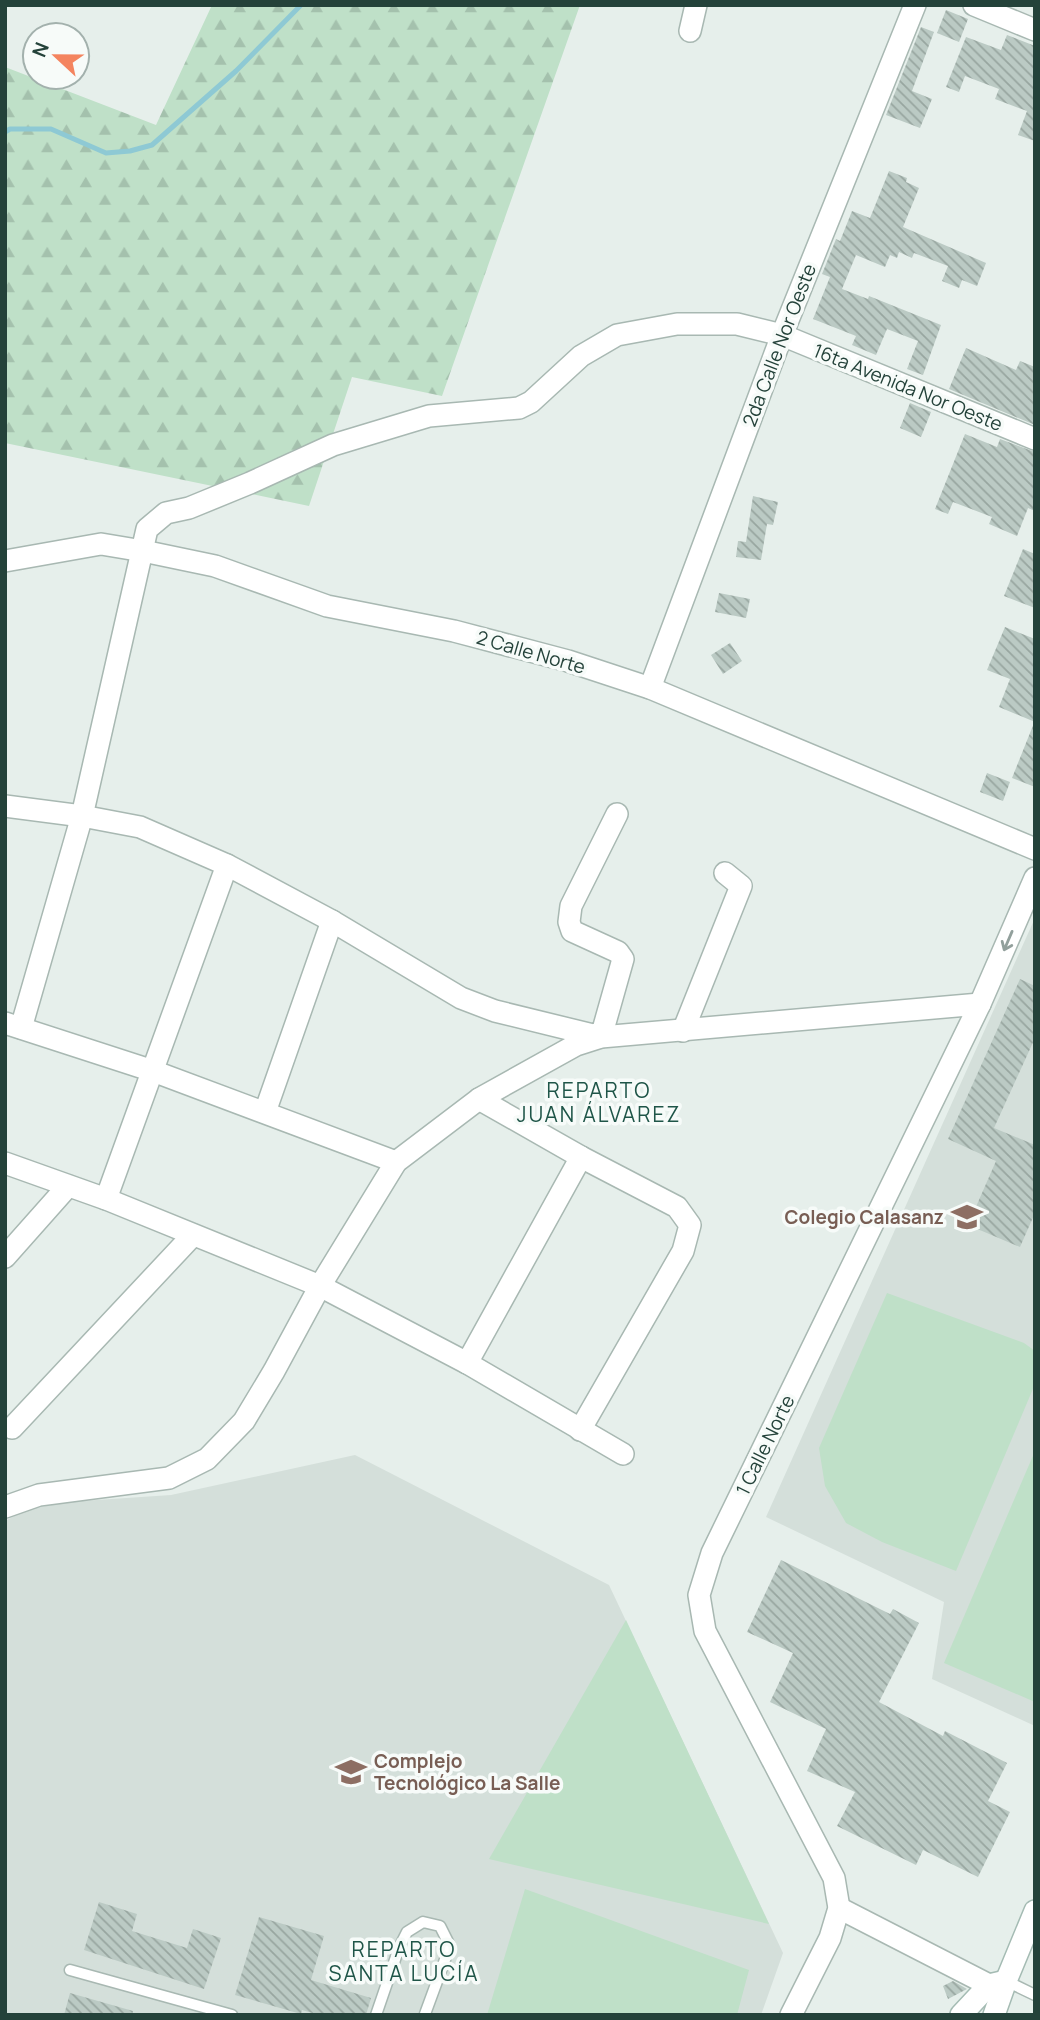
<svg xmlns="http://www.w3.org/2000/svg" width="1040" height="2020" font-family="Manrope,sans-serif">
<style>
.built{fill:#d4dfda}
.forest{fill:url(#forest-firs)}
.pitch{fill:#bfe0c8}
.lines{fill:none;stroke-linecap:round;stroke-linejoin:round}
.stream{stroke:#8ec9d4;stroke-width:5}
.building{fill:url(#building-back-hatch)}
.lane-casing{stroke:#a8b8b2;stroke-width:13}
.street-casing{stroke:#a8b8b2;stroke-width:24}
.secondary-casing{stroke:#a4bbb3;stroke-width:24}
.lane{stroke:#fff;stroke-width:10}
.street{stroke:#fff;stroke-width:21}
.secondary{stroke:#fff;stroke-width:21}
.oneway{stroke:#92a09c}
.labels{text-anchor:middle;stroke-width:7;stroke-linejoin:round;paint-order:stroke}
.street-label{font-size:19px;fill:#24423a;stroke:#f7fbf9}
.education-label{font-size:19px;font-weight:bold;fill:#785e54;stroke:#f7fbf9;text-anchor:end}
.neighbourhood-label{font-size:21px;letter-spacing:2px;fill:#1f5548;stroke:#f7fbf9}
</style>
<defs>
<pattern id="forest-firs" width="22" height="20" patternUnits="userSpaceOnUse" patternTransform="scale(1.75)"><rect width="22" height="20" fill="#bfe0c8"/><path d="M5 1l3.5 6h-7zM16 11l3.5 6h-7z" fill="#a4c1ad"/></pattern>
<pattern id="building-back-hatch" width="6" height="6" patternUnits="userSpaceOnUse" patternTransform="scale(1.75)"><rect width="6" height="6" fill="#bbcac4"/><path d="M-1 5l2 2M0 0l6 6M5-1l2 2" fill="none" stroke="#98a6a0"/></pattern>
</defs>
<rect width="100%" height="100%" fill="#e6efeb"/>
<g class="built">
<path d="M1035,918V1726L932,1679L944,1602L766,1517Z"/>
<path d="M355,1455L609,1585L783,1953L761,2015H5V1521L26,1510L67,1502L171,1495Z"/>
</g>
<path class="forest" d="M212,5H580L442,396L352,377L309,506L5,443V67L156,125Z"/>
<g class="pitch">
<path d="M887,1293L1024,1343L1035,1351V1384L956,1571L882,1542L846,1523L825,1486L819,1448Z"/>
<path d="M1035,1451V1702L944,1663Z"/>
<path d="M626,1620L769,1924L489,1859Z"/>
<path d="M525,1889L749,1970L737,2015H487Z"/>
</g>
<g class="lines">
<path class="stream" d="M5,132L10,129H51L106,153L130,151L152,145L236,71L301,5"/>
</g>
<g class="building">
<path d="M946,10L968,19L959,42L937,33Z"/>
<path d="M921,27L934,32L912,91L932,99L920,128L886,115Z"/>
<path d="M1007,35L1035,46V141L1018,135L1027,111L995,99L999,89L965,76L959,92L946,87L966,37L1001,50Z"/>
<path d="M889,171L907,178L906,182L919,188L903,227L986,263L977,286L962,280L959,288L942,281L948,266L914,253L912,258L899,252L897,258L890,255L885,267L856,255L842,289L868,299L869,296L941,325L923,375L907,369L918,341L887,329L876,355L852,345L856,336L813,319L830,277L822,274L836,239L840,241L852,211L870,218Z"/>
<path d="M966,348L1016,370L1020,361L1035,367V425L949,389Z"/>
<path d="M910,403L931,412L921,437L900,428Z"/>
<path d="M965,434L997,447L1000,439L1035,452V511L1028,508L1017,536L989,524L992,517L953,502L948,514L935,509Z"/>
<path d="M753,496L778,502L773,525L767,524L761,560L736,557L738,541L746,542Z"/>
<path d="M1023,549L1035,554V608L1004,596Z"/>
<path d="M719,593L750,599L746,618L715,612Z"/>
<path d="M1005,627L1035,639V722L999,707L1010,679L987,670Z"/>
<path d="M730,643L742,661L723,674L711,655Z"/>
<path d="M1034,723H1035V787L1012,778Z"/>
<path d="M987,773L1010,782L1003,801L980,792Z"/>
<path d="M1020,979L1035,986V1038L994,1128L1035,1145V1213L1020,1247L968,1225L996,1161L948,1139Z"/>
<path d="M781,1560L890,1614L893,1609L919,1623L879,1702L943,1736L945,1731L1007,1763L988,1801L1010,1812L978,1877L923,1850L916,1865L837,1826L855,1792L807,1771L826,1729L770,1702L793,1653L747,1632Z"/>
<path d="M99,1902L137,1914L132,1931L187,1948L193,1929L221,1938L204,1989L84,1950Z"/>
<path d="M259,1917L324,1936L311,1980L371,1998L366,2015H319L302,2010L301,2014L235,1995Z"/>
<path d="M953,1981L967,1989L948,1999L943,1986Z"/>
<path d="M70,1993L133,2011L132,2015H64Z"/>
</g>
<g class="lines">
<defs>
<g id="lane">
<path d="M70,1970L232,2015"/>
<path d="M1006,1981L1035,1995"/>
<path d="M376,2015L399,1948L407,1932L423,1922L440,1926L450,1946L425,2014"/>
</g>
<g id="street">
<path d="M974,5L1035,30"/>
<path d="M690,31L696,5"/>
<path d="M5,561L101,544L143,551L215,566L327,606L454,631L568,661L650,688L1035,849"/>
<path d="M650,688L782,335L915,5"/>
<path d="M5,806L82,816L140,827L227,865L332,921L461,998L495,1011L601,1037L623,959L618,952L572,931L569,922L571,906L617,814"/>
<path d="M5,1023L153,1071L396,1162"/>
<path d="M21,1028L82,816L147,529L166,513L189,508L250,483L333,445L429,416L519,408L531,402L581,356L617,335L677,324H737L782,335L1035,439"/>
<path d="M683,1031L741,886L725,873"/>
<path d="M479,1099L581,1157L677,1207L690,1225L683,1251L580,1430"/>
<path d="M265,1112L332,921"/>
<path d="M5,1163L106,1199L320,1286L467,1363L623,1454"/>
<path d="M106,1199L227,865"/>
<path d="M5,1257L68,1186"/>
<path d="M467,1363L581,1157"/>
<path d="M12,1428L193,1235"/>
<path d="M5,1507L39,1495L169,1478L207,1459L244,1421L274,1371L320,1286L396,1162L479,1099L576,1045L601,1037L980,1004"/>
<path d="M839,1908L989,1985"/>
<path d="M791,2015L830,1938L839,1908L834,1878L705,1631L699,1595L712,1553L980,1004L1035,878"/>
</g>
<g id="secondary">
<path d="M961,2015L989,1985L1006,1981"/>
<path d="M994,2015L1006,1981L1035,1911"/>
</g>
</defs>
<use href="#lane" class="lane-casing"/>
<use href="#street" class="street-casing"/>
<use href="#secondary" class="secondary-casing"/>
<use href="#lane" class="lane"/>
<use href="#street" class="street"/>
<use href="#secondary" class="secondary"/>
</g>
<defs><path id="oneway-shaft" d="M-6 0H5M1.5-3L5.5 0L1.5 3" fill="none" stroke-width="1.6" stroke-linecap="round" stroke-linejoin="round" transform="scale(1.75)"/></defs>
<use class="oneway" href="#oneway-shaft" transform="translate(1008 941) rotate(113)"/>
<defs>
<symbol id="school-bare" viewBox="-9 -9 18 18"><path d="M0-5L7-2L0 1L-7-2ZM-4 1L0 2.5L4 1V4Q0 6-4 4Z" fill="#8d6e63" stroke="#f7fbf9" stroke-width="2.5" paint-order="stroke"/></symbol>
<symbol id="university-bare" viewBox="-9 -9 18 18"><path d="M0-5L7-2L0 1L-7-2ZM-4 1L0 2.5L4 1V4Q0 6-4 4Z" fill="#8d6e63" stroke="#f7fbf9" stroke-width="2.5" paint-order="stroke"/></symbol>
</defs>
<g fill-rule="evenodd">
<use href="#school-bare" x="945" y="1195" width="44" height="44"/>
<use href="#university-bare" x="329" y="1750" width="44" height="44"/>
</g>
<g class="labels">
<g class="street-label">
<text transform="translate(779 345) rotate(-69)" y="7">2da Calle Nor Oeste</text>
<text transform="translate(908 387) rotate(22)" y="7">16ta Avenida Nor Oeste</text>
<text transform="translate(531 652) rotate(16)" y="7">2 Calle Norte</text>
<text transform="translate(765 1445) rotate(-64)" y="7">1 Calle Norte</text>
</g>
<g class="education-label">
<text x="944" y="1224">Colegio Calasanz</text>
<text x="374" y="1768" text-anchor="start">Complejo<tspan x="374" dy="22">Tecnológico La Salle</tspan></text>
</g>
<g class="neighbourhood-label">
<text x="599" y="1098">REPARTO<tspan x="599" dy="24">JUAN ÁLVAREZ</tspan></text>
<text x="404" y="1957">REPARTO<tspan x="404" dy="24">SANTA LUCÍA</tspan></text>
</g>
</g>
<rect width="1040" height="2020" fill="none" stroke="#24423a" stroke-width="14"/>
<g transform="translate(56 56) rotate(292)"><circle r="33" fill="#f7fbf9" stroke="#a3b1ad" stroke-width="2"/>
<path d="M0-5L12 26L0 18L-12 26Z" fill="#f4845f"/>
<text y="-10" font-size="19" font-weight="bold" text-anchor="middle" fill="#24423a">N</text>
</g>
</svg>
